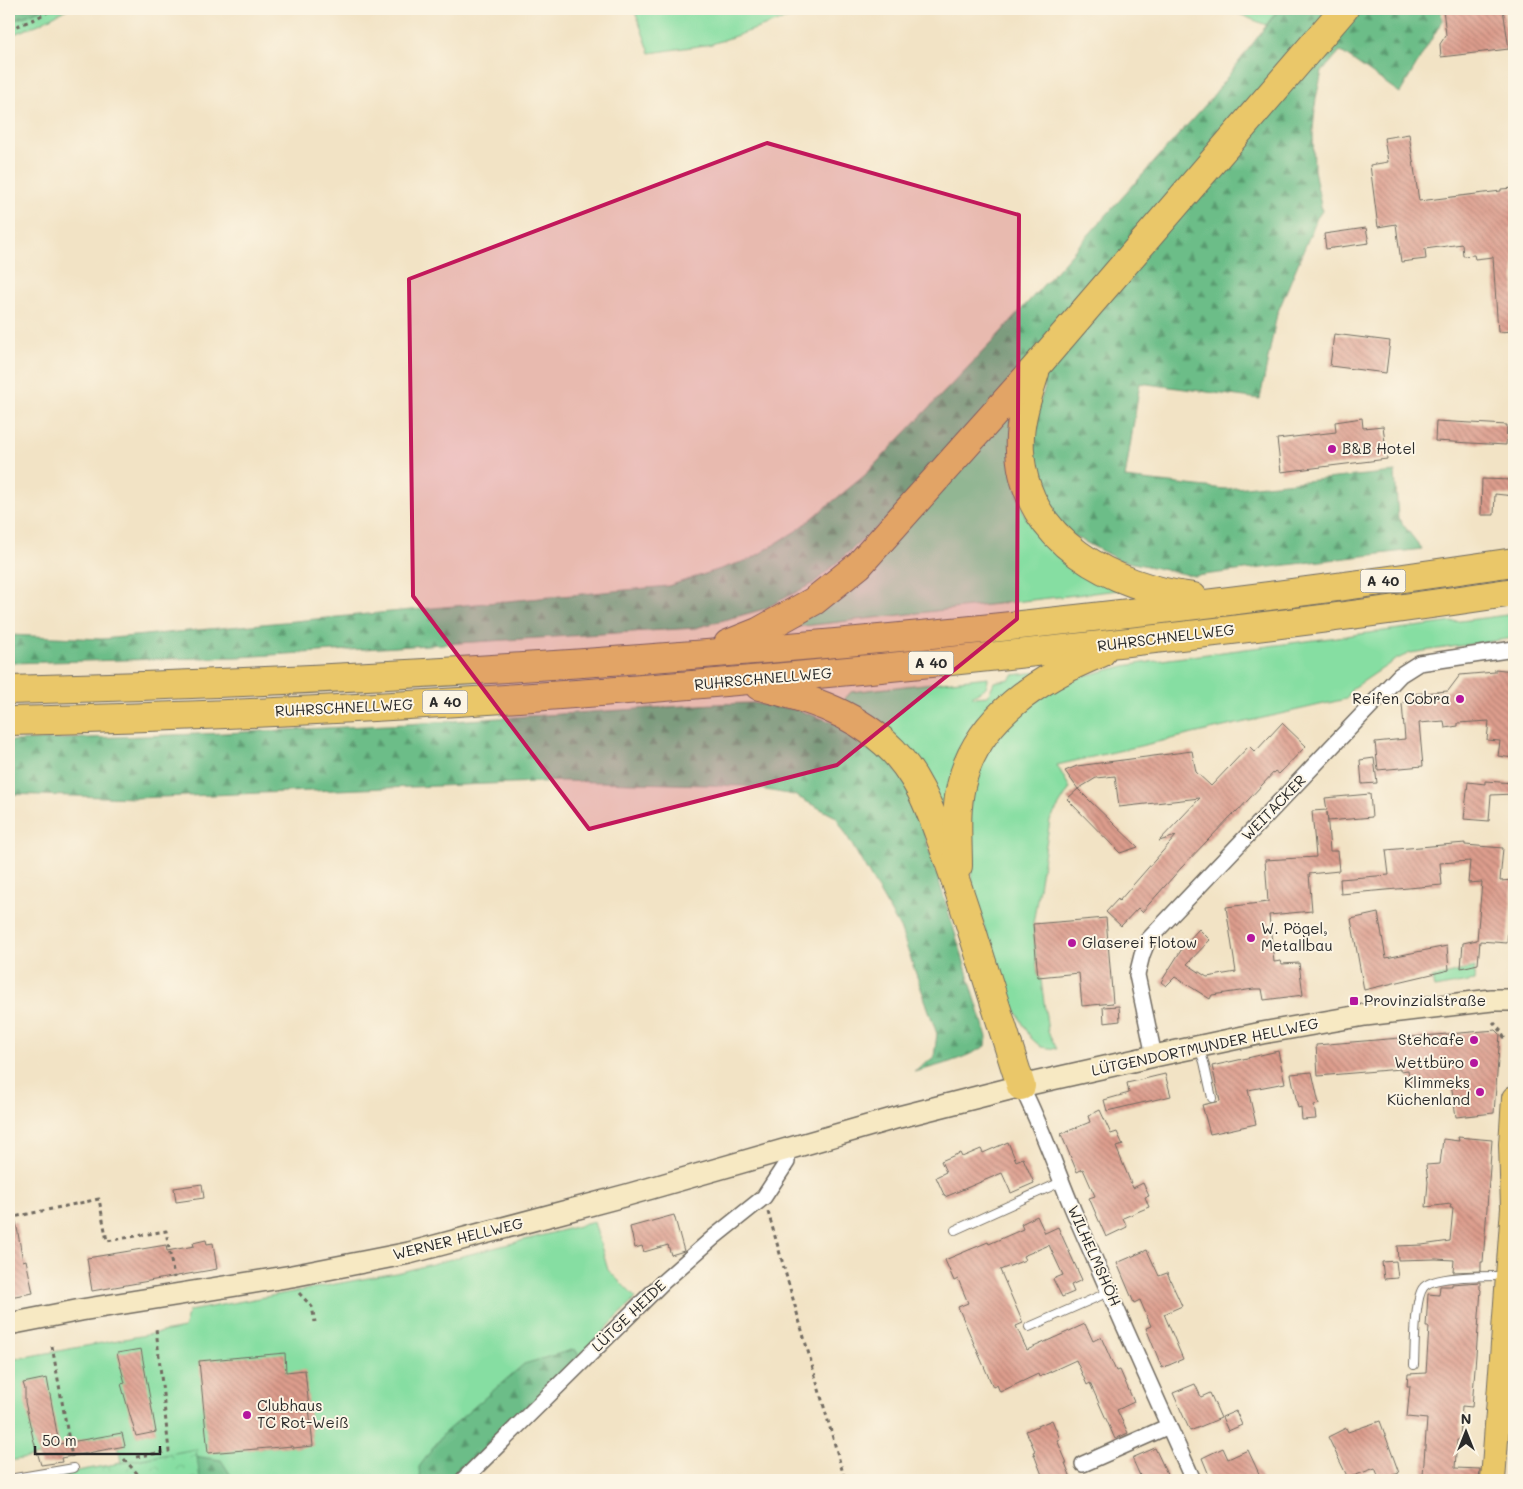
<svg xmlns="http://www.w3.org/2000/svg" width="1523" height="1489" font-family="Mali,sans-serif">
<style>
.grass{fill:#86dea2;stroke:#588466}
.forest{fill:url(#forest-firs);stroke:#4c745a}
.park{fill:url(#park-crowns);stroke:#588466}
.building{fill:url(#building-back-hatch)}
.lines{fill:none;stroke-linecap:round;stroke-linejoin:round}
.service-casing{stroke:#716b61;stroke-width:10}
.minor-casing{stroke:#716b61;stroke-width:18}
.secondary-casing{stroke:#716b61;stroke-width:24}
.primary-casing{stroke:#716b61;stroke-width:26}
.motorway-casing{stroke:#716b61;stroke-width:30}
.path{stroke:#716b61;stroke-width:3;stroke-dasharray:4 4;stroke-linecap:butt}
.service{stroke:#fff;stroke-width:8}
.minor{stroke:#fff;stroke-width:15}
.secondary{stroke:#f7e9c3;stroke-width:21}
.primary{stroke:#eac769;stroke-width:24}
.motorway{stroke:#eac769;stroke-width:28}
.marked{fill:#c2185b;fill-opacity:0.2;stroke:#c2185b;stroke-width:4;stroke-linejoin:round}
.poi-dot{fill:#b5179e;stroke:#fcf5e5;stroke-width:2}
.labels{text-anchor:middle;stroke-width:4;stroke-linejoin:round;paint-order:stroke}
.shield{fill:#fcf5e5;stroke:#6a6863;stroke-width:1}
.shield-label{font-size:14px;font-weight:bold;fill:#2b2b2b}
.poi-label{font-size:15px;fill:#2b2b2b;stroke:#fcf5e5;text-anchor:start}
.street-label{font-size:15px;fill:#2b2b2b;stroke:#fcf5e5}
</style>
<defs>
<pattern id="forest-firs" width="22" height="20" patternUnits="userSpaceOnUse" patternTransform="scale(1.25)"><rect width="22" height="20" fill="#6cbd88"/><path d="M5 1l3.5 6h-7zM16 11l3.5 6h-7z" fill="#599a6f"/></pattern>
<pattern id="park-crowns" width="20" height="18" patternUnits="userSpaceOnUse" patternTransform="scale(1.25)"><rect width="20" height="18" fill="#86dea2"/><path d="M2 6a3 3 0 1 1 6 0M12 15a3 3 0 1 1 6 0" fill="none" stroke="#74bf8c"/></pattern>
<pattern id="building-back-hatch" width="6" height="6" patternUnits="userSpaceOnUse" patternTransform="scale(1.25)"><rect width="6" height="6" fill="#dd9d8d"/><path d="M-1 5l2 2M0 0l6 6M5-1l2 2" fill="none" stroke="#b38073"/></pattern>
</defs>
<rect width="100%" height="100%" fill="#fcf5e5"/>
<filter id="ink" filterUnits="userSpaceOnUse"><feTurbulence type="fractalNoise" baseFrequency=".02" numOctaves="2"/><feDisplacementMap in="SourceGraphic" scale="10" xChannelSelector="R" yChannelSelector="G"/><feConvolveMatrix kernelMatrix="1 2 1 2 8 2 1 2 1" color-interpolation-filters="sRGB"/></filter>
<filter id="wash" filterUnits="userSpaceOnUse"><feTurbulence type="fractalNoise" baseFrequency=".0096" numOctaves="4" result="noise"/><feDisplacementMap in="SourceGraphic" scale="20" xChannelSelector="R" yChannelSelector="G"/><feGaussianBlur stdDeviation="1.12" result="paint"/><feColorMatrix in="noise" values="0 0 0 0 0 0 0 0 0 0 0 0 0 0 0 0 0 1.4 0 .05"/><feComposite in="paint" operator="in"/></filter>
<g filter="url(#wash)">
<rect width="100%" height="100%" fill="#f2e3c5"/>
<g class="grass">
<path d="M42,9H67L39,24L9,36V22L31,14Z"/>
<path d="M634,9H814L712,44L650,53Z"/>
<path d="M1227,9H1271L1277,11L1266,25Z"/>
<path d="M1011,407L1018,496L1026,518L1054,551L1119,590L777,629L812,614L852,589Z"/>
<path d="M1514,614V638L1410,653L1395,660L1352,689L1346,699L1057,765L1070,788L1050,820L1033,924L1038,976L1041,980L1048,1032L1057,1049L1041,1047L1031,1038L1014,1008L985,930L974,891L966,841L974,776L999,730L1047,693L1083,676L1124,666L1169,659Z"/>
<path d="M1054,670L1013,693L948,825L841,703L851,692L988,677C988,690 983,689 973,695V697L988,696L994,682L1010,679L1013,675Z"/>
<path d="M1475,967L1474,981L1434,988L1432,978Z"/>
<path d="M594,1222L608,1270L636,1298L458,1480H200L196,1450L121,1463L118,1443L9,1461V1360L184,1328L189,1311L401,1272Z"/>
</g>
<g class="forest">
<path d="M9,9H42L31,14L9,22Z"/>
<path d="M1279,9H1441L1442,21L1400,93L1340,51L1322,72L1316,98L1313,130L1314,170L1322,211L1317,218L1277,314L1260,399L1140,383L1125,478L1225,489L1395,472L1398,518L1422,549L1194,576L1119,560L1068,533L1043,499L1032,467L1030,431L1046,384L869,534L814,583L764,609L695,628L239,657L9,663V635L102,639L668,586L751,559L799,529L864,476L993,341L1209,101Z"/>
<path d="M753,703L798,710L846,727L882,752L911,790L987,1037L986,1046C961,1060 941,1065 914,1072L934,1057L937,1034L900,928L836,817L794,795L743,786L562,781L136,798L9,794V741L225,733L407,724L714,704Z"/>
<path d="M575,1349L580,1357L456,1480H420L419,1467L444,1433L524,1364Z"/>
<path d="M180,1454L221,1460L234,1480H31Z"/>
</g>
<path class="park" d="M196,1449L200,1480H29Z"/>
<g id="blocks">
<g class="building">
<path d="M1443,9H1503L1509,49L1441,57L1440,44L1446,35Z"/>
<path d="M1409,134L1419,201L1501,191V189L1514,188V227H1511L1514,256V331L1498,332L1493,257L1475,259L1474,255L1463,256L1462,244L1425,249L1426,259L1401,262L1396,224L1378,227L1370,165L1388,162L1384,138Z"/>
<path d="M1366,228L1369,243L1326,249L1324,234Z"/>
<path d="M1334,334L1390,341L1386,373L1330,366Z"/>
<path d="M1362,418L1363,428L1383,426L1387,459L1281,472L1277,439L1336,432L1335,422Z"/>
<path d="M1436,421L1507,425L1506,445L1435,441Z"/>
<path d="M1482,479L1514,480V496L1495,494L1494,515H1481Z"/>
<path d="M1495,669L1514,671L1511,725H1514V758L1498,756L1500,741L1487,740L1489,721L1458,723V726L1445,728L1444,721L1419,723L1423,766L1378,770L1375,742L1405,739L1402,704L1410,694L1448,691L1460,675L1495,672Z"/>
<path d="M1282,723L1306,746L1279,774L1275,771L1236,813L1235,812L1181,868L1142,912L1138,908L1121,926L1106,912L1118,899L1119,901L1176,836L1159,841L1200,798L1119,807L1115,776L1096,778L1078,789L1065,771L1077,766L1192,751L1196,772L1211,786L1249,746L1255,752Z"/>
<path d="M1374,758L1377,783L1362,784L1360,760Z"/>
<path d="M1485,781L1514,783V794L1491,795L1489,821L1464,819L1468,782L1485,784Z"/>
<path d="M1078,789L1089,800L1138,847L1120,853L1067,799Z"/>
<path d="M1370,794L1372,817L1328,821L1327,812L1330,851H1337L1339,871L1309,874L1312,911L1269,915L1274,962L1281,961L1282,964L1299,963L1303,995L1264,1000L1262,989H1254L1212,995L1210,999L1175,977L1166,986L1161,982L1185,944L1199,929L1210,940L1187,964L1207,977L1236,972L1226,907L1268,902L1265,860L1316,857L1312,811L1327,810L1325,798Z"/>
<path d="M1465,843V845L1503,848L1500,881L1513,880L1507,943L1480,941L1478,964L1461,968L1463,943L1477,940L1482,882L1468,883L1470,861L1440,863L1442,885L1341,894L1340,879L1389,875L1386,850Z"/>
<path d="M1378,913L1386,958L1447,946L1449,970L1364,990L1351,919Z"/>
<path d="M1106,918L1113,1003L1082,1006L1079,973L1038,977L1033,924Z"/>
<path d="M1119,1006L1120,1021L1104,1023L1103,1007Z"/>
<path d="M1496,1030L1500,1034L1494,1113L1456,1117L1451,1083L1411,1088L1408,1070L1400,1071V1069L1318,1076L1316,1045Z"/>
<path d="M1278,1051L1285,1083L1248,1090L1256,1124L1210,1134L1202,1105L1220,1101L1212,1066Z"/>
<path d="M1312,1072L1319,1104L1314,1105L1316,1119L1302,1120L1301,1107L1298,1108L1291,1074Z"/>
<path d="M1165,1074L1171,1096L1107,1111L1104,1100L1129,1093L1127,1083Z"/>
<path d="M1100,1110L1111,1134L1117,1132L1123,1145L1116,1147L1133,1188L1143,1183L1149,1196L1145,1197L1149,1207L1123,1218L1127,1227L1106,1237L1089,1198L1095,1196L1083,1169L1077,1172L1061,1134L1090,1122L1088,1116Z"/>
<path d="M1458,1137L1492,1140L1483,1262H1481V1271L1453,1272L1454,1260L1436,1259L1398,1260L1397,1246L1422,1245L1450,1241L1453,1208H1450L1451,1204L1426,1207L1428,1182L1426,1165L1440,1164L1443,1139L1459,1141Z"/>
<path d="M1008,1142L1016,1161L1023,1158L1034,1183L1011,1193L1002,1173L945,1197L936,1177L946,1172L941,1161L960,1153L962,1157L981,1149L983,1153Z"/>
<path d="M202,1184L204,1198L176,1202L174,1188Z"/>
<path d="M674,1215L684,1251L671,1255L668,1245L644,1252L642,1246L635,1248L630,1227Z"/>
<path d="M1037,1216L1045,1233L1058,1227L1082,1280L1071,1285L1074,1292L1062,1297L1053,1279L1063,1275L1049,1245L1023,1256L1025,1260L1000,1270L1023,1323L1016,1326L1027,1350L1085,1324L1093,1341L1101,1337L1116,1371L1120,1370L1134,1402L1117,1410L1128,1433L1115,1439L1090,1383L1087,1385L1076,1360L1039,1377L1038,1374L1000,1392L997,1385L993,1387L958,1307L968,1303L958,1279L954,1281L945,1260L988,1242L989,1244L1023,1229L1021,1224Z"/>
<path d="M9,1222H16L23,1261L26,1260L33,1293L9,1297Z"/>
<path d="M206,1240L207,1244L213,1243L217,1269L92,1291L87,1258L166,1245L167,1251L194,1246L193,1243Z"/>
<path d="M1147,1250L1159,1276L1167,1273L1182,1306L1164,1314L1183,1359L1162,1368L1146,1328L1151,1326L1140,1300L1134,1303L1117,1263Z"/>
<path d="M1396,1261L1398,1278L1384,1279L1382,1262Z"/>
<path d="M1480,1282V1289L1481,1290L1472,1407L1462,1406L1460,1440H1457L1455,1468L1480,1469L1479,1480H1430V1476L1423,1475L1427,1419L1407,1417L1410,1386H1407L1408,1374L1426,1373L1429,1327H1426L1428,1294L1439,1295L1440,1286H1452V1284Z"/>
<path d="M141,1349L156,1432L136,1436L121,1384L125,1383L117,1353Z"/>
<path d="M285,1353L286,1372L305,1370L313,1446L293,1448V1446L208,1453L199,1361Z"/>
<path d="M47,1378L59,1444L122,1433L125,1446L61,1458L62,1462L41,1465L33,1438L25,1402V1389L23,1383Z"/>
<path d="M1195,1384L1201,1397L1210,1393L1221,1418L1190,1431L1173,1393Z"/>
<path d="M1236,1411L1242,1425L1228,1431L1222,1417Z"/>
<path d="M1052,1420L1060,1439L1057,1440L1067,1463H1065L1072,1480H1044L1033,1452L1035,1451L1026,1431Z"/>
<path d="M1380,1421L1399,1473L1380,1480L1375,1468L1348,1478L1328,1437L1346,1428L1348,1432Z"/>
<path d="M1155,1448L1170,1480H1142L1132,1458Z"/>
<path d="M1223,1448L1228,1459L1248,1450L1262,1480H1211L1202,1458Z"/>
</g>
</g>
</g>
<g filter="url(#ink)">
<use href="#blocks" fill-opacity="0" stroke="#716b61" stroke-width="1"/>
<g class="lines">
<defs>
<g id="service">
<path d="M1199,1048L1204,1062L1212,1098"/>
<path d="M955,1230L1061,1182"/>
<path d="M1029,1327L1109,1292"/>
<path d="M1414,1365C1415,1348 1414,1300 1423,1288C1431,1275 1489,1276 1506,1276"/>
<path d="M9,1479L74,1468"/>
</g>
<g id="minor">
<path d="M1154,1056L1137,975L1142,955L1148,940L1400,675L1419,663L1514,649"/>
<path d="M1021,1086C1042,1126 1056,1170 1074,1212C1113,1302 1153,1391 1193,1480"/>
<path d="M1083,1464L1169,1426"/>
<path d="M463,1480L663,1282L714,1237L764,1197L787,1162L786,1150"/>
</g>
<path id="secondary" d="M9,1324L81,1310L292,1276L409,1253L627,1195L899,1117L1021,1086L1154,1056L1262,1033L1365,1015L1492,1000H1514"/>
<path id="primary" d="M1493,1480L1513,1208L1511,1144L1514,1098"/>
<g id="motorway">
<path d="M1035,373C1027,399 1018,424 1020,451C1025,542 1113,587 1193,597"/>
<path d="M728,644L758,632L814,601L859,565L1036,367L1344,9"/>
<path d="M759,686C804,697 850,711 885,743C917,771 930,809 944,848C954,876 964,905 973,934C989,985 1005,1035 1021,1086"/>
<path d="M9,690C513,677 1016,637 1514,562"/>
<path d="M9,721C345,714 682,690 1017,654C1183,637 1349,617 1514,592"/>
<path d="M958,866C958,840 955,812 961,786C975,718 1041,677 1101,653"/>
</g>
</defs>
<use href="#service" class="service-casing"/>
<use href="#minor" class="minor-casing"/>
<use href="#secondary" class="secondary-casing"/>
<use href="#primary" class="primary-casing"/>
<use href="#motorway" class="motorway-casing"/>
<g class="path">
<path d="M9,29L35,19L53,9"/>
<path d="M1513,231H1514"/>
<path d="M1493,1022L1499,1028L1506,1041"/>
<path d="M768,1212L845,1480"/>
<path d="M9,1218L99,1199L107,1241L166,1231L174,1278"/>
<path d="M299,1293L312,1307L315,1322"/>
<path d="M52,1346L72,1457"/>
<path d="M136,1457L169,1451L156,1328"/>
<path d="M124,1459L143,1480"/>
</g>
<use href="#service" class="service"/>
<use href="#minor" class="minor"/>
<use href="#secondary" class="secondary"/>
<use href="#primary" class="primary"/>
<use href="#motorway" class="motorway"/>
</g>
</g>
<path class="marked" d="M767,143L1019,215L1017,619L837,765L589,829L413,596L409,279Z"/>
<g class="poi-dot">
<circle cx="1332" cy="449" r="5"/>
<circle cx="1460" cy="699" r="5"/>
<circle cx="1251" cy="938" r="5"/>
<circle cx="1072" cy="943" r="5"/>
<rect x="1349" y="996" width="10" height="10" rx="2.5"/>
<circle cx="1474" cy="1040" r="5"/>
<circle cx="1474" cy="1063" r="5"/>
<circle cx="1480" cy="1092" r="5"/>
<circle cx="247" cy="1415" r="5"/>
</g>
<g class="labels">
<g class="shield">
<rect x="1360.5" y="569.5" width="45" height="23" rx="4"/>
<rect x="908.5" y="651.5" width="45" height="23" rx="4"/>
<rect x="422.5" y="690.5" width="45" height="23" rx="4"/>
</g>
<g class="shield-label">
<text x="1383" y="586">A 40</text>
<text x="931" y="668">A 40</text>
<text x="445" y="707">A 40</text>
</g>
<g class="poi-label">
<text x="1342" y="454">B&amp;B Hotel</text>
<text x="1450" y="704" text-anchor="end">Reifen Cobra</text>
<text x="1261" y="934">W. Pögel,<tspan x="1261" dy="17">Metallbau</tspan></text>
<text x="1082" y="948">Glaserei Flotow</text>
<text x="1364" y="1006">Provinzialstraße</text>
<text x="1464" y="1045" text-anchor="end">Stehcafe</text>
<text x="1464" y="1068" text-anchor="end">Wettbüro</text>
<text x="1470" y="1088" text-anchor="end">Klimmeks<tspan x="1470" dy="17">Küchenland</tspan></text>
<text x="257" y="1411">Clubhaus<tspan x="257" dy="17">TC Rot-Weiß</tspan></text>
</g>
<g class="street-label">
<text transform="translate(1166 638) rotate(-7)" y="5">RUHRSCHNELLWEG</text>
<text transform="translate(763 679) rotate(-5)" y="5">RUHRSCHNELLWEG</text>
<text transform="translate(344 708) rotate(-3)" y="5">RUHRSCHNELLWEG</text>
<text transform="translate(1274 808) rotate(-46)" y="5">WEITACKER</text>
<text transform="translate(1205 1047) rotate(-12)" y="5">LÜTGENDORTMUNDER HELLWEG</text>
<text transform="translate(458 1239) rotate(-14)" y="5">WERNER HELLWEG</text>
<text transform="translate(1094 1256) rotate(66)" y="5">WILHELMSHÖH</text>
<text transform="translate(629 1316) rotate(-44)" y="5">LÜTGE HEIDE</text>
</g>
</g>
<rect width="1523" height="1489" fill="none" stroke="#fcf5e5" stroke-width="30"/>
<g transform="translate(1466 1432)" stroke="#fcf5e5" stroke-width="4" paint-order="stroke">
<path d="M0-4L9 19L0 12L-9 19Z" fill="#2b2b2b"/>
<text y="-8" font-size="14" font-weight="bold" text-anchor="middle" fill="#2b2b2b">N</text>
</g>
<path d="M35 1446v8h125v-8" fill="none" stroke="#2b2b2b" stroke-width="2.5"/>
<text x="42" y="1446" font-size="15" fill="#2b2b2b" stroke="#fcf5e5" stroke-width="4" paint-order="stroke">50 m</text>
</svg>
